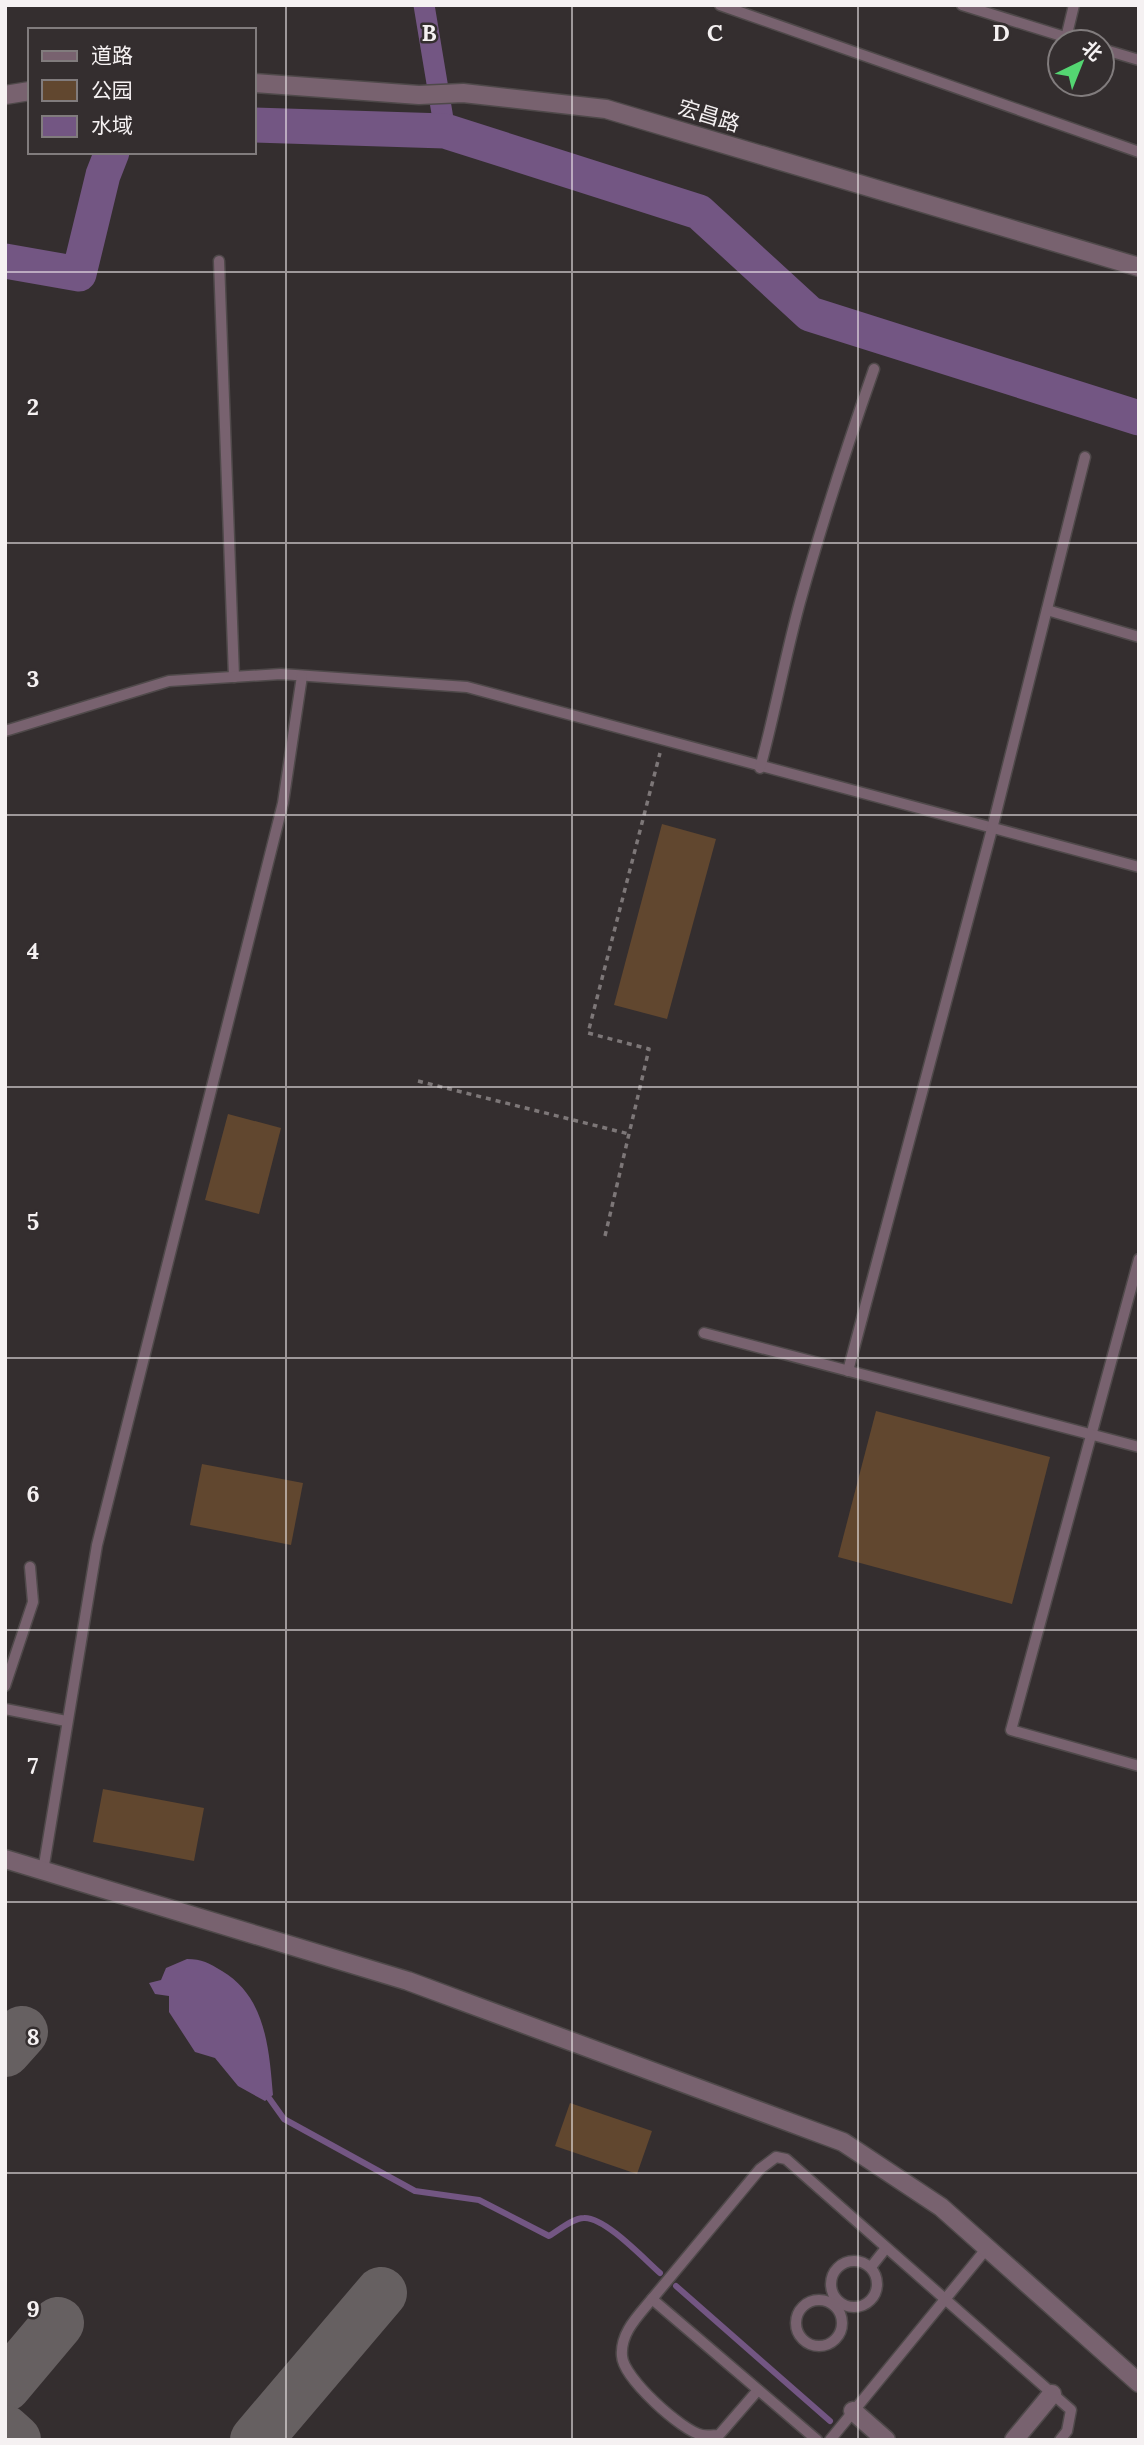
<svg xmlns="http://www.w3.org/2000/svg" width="1144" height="2445" font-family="Lora,'Noto Sans SC',serif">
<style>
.green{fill:#61472f}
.water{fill:#735683}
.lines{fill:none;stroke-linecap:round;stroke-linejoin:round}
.stream{stroke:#735683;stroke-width:6}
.canal{stroke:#735683;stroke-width:21}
.river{stroke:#735683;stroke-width:35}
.taxiway{stroke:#666061;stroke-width:52}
.service-casing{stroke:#4f494a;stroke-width:13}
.minor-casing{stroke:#4f494a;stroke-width:21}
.tertiary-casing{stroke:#4f494a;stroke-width:21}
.path{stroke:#7d7778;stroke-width:3.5;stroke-dasharray:5 5;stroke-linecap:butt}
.service{stroke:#78626f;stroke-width:10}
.minor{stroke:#78626f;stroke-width:18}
.tertiary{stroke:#78626f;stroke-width:18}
.grid{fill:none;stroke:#f5f1f2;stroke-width:2;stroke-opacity:0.55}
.labels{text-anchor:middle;stroke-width:5;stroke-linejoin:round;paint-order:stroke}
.street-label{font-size:21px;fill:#f5f1f2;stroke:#342e2f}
.grid-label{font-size:23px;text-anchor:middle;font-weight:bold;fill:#f5f1f2;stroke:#342e2f;stroke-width:5;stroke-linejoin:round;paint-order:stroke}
</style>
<rect width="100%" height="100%" fill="#342e2f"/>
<g class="green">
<path d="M662,824L716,839L667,1019L614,1005Z"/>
<path d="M228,1114L281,1128L259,1214L205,1200Z"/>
<path d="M876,1411L1050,1457L1012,1604L838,1557Z"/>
<path d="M202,1464L303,1483L291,1545L190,1525Z"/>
<path d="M103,1789L204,1808L194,1861L93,1842Z"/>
<path d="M570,2103L652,2131L637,2174L555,2146Z"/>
</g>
<path class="water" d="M187,1959C202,1959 209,1963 222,1971C266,1997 269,2049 273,2095L265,2101L238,2086L215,2058L195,2052L169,2012V1996L155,1994L149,1983L161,1980L166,1968Z"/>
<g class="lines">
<g class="stream">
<path d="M269,2098L284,2119L415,2191L479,2200L549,2236C559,2230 573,2218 584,2218C605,2217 644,2259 660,2273"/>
<path d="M676,2286L830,2421"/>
</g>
<path class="canal" d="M424,5L445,131"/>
<g class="river">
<path d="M254,125L445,131L699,212L810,314L1139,418"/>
<path d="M5,261L79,274L103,175L112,152"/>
</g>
<g class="taxiway">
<path d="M5,2051L22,2032"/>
<path d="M5,2386L58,2323"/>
<path d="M5,2431L15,2440"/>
<path d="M256,2440L381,2293"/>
</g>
<defs>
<g id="service">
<path d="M720,5L1139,152"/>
<path d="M962,5L1081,42"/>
<path d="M1066,38L1074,5"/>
<path d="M1102,49L1139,60"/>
<path d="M219,261L234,677"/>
<path d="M1047,610L1139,637"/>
<path d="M5,731L169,681L281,674L467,687L1139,867"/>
<path d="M760,768C775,713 785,657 800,602C822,523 847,446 874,369"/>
<path d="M1139,1259L1011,1730L1139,1766"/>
<path d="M704,1333L1139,1447"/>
<path d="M848,1371L992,829L1085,457"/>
<path d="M5,1686L33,1602L30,1567"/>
<path d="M5,1709L66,1721"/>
<path d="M43,1871L97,1545L283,803L302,676"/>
<circle cx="854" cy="2284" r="23"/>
<path d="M871,2267L886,2248"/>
<path d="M652,2299C638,2316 620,2333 622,2356C623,2378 682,2431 702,2435C707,2436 714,2435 719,2435L758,2390"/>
<circle cx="819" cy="2323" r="23"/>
<path d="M817,2440L652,2299L760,2169L776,2157L786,2159L1071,2410L1067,2431L1060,2440"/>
<path d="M830,2440L987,2248"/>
</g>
<g id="minor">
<path d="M5,1859L408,1981L843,2142L941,2207L1139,2383"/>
<path d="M853,2411L886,2440"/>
<path d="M1014,2440L1052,2394"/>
</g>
<g id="tertiary">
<path d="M254,83L419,95L463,93L606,109L1139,267"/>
<path d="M5,95L30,91"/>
</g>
</defs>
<use href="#service" class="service-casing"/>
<use href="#minor" class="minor-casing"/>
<use href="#tertiary" class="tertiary-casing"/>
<g class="path">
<path d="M418,1081L629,1134"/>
<path d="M605,1236L649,1049L588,1033L660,753"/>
</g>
<use href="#service" class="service"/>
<use href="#minor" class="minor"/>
<use href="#tertiary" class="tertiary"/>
</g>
<path class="grid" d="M286,5V2440M572,5V2440M858,5V2440M5,272H1139M5,543H1139M5,815H1139M5,1087H1139M5,1358H1139M5,1630H1139M5,1902H1139M5,2173H1139"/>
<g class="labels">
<g class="street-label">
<text transform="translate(709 116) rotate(17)" y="7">宏昌路</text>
</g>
</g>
<g class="grid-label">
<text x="429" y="41">B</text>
<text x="715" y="41">C</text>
<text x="1001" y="41">D</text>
<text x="33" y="415">2</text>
<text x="33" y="687">3</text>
<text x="33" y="959">4</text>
<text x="33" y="1230">5</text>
<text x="33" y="1502">6</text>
<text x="33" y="1774">7</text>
<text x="33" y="2045">8</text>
<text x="33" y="2317">9</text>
</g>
<rect width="1144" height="2445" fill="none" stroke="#f5f1f2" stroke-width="14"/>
<rect x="28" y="28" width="228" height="126" fill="#342e2f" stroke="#817c7d" stroke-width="2"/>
<rect x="42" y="51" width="35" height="10" fill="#78626f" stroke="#817c7d" stroke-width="2"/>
<text x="91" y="63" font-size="21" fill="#f5f1f2">道路</text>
<rect x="42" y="80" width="35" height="21" fill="#61472f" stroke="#817c7d" stroke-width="2"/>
<text x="91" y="98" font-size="21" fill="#f5f1f2">公园</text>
<rect x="42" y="116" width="35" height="21" fill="#735683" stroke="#817c7d" stroke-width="2"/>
<text x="91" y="133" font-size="21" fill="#f5f1f2">水域</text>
<g transform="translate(1081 63) rotate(43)"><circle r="33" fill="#342e2f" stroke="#817c7d" stroke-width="2"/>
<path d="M0-5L12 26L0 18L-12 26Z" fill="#54d672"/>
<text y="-10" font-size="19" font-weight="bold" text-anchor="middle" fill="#f5f1f2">北</text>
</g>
</svg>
